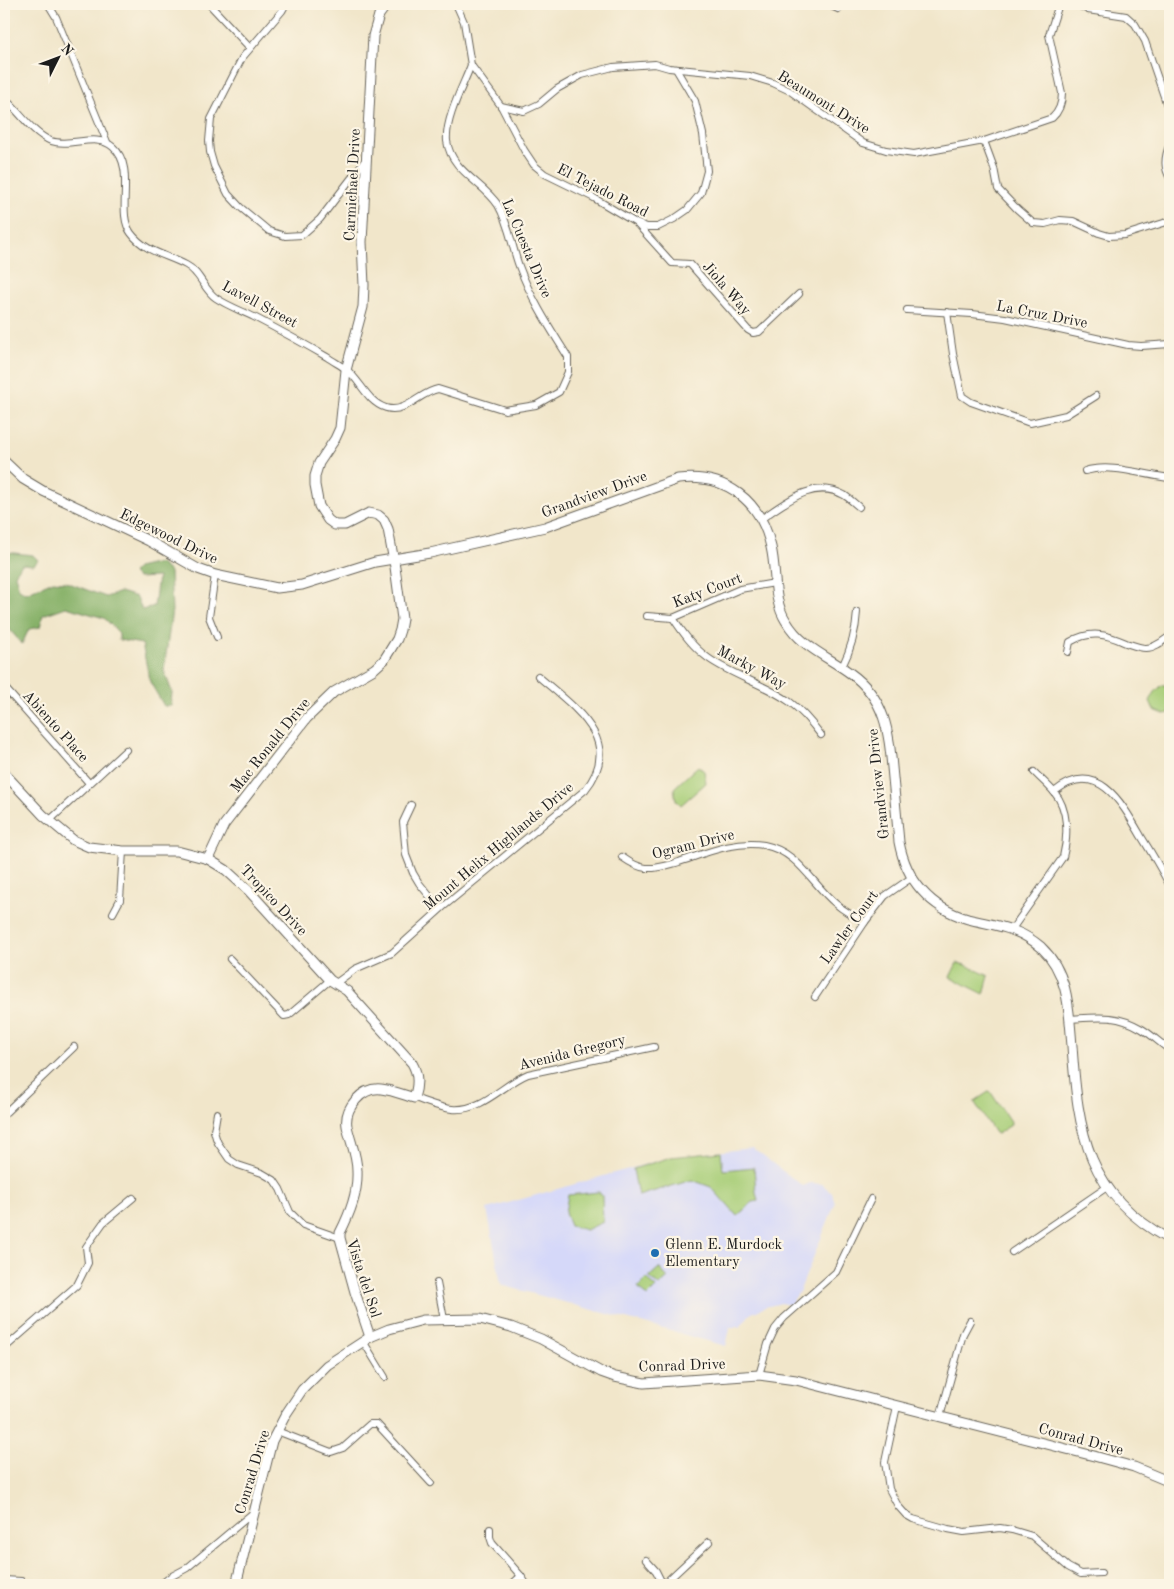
<svg xmlns="http://www.w3.org/2000/svg" width="1174" height="1589" font-family="'Old Standard TT',serif">
<style>
.built{fill:#d5d8f9}
.green{fill:#a8ce78;stroke:#62754a}
.forest{fill:#86b168;stroke:#516642}
.lines{fill:none;stroke-linecap:round;stroke-linejoin:round}
.street-casing{stroke:#676359;stroke-width:8}
.secondary-casing{stroke:#676359;stroke-width:11}
.street{stroke:#fff;stroke-width:6}
.secondary{stroke:#fff;stroke-width:9}
.poi-dot{fill:#1f6fb2;stroke:#fcf5e5;stroke-width:2}
.labels{text-anchor:middle;stroke-width:4.5;stroke-linejoin:round;paint-order:stroke}
.street-label{font-size:15px;fill:#1c1c1c;stroke:#fcf5e5}
.poi-label{font-size:15px;fill:#1c1c1c;stroke:#fcf5e5;text-anchor:start}
</style>
<rect width="100%" height="100%" fill="#fcf5e5"/>
<filter id="ink" filterUnits="userSpaceOnUse"><feTurbulence type="fractalNoise" baseFrequency=".02" numOctaves="2"/><feDisplacementMap in="SourceGraphic" scale="10" xChannelSelector="R" yChannelSelector="G"/><feConvolveMatrix kernelMatrix="1 2 1 2 8 2 1 2 1" color-interpolation-filters="sRGB"/></filter>
<filter id="wash" filterUnits="userSpaceOnUse"><feTurbulence type="fractalNoise" baseFrequency=".0096" numOctaves="4" result="noise"/><feDisplacementMap in="SourceGraphic" scale="20" xChannelSelector="R" yChannelSelector="G"/><feGaussianBlur stdDeviation="1.12" result="paint"/><feColorMatrix in="noise" values="0 0 0 0 0 0 0 0 0 0 0 0 0 0 0 0 0 1.4 0 .05"/><feComposite in="paint" operator="in"/></filter>
<g filter="url(#wash)">
<rect width="100%" height="100%" fill="#f1e6ca"/>
<path class="built" d="M752,1148L803,1186L810,1183L822,1184L832,1193L835,1204L800,1290L790,1305L781,1303L765,1307L750,1314L740,1327H729L730,1328L726,1346L501,1285L487,1209L671,1157Z"/>
<g class="green">
<path d="M1162,685H1170V713L1164,714L1154,710L1150,701L1155,692Z"/>
<path d="M698,766L704,771L706,783L681,805L676,800L674,788Z"/>
<path d="M957,963L966,965L989,976L984,994L950,977Z"/>
<path d="M990,1091L1011,1123V1125L997,1134L995,1133L975,1103V1101Z"/>
<path d="M721,1152L723,1170L754,1167L756,1192L758,1201L753,1202L737,1216L711,1187L692,1180L638,1196L633,1169L671,1157Z"/>
<path d="M599,1192L602,1196L603,1222L586,1230L570,1226L565,1213L568,1195Z"/>
<path d="M659,1268L668,1278L659,1286L649,1277Z"/>
<path d="M647,1278L656,1288L647,1297L638,1287Z"/>
</g>
<path class="forest" d="M4,549L5,552L33,555L38,560L34,565L22,564L15,574L19,589L26,593L53,581L66,582L106,597L120,592L137,597L142,610L154,606L158,577L138,578L132,573L137,568L159,563L170,572L172,610L164,670L172,692L171,706H164L150,682L142,644L119,640V633L104,618L66,607L43,615L40,627L29,629L22,644L4,623Z"/>
</g>
<g filter="url(#ink)">
<g class="lines">
<defs>
<g id="street">
<path d="M48,4L56,17L107,142"/>
<path d="M209,4L250,48"/>
<path d="M286,4L282,11L242,58L211,119L209,141L210,152L214,166L228,194L240,207L269,231L285,236L302,235L320,219L366,159"/>
<path d="M456,4L464,22L471,65L501,106L524,150L534,165L545,174L594,198L636,223L647,227H658L674,219L687,210L701,193L707,171L703,134L695,101L676,69"/>
<path d="M827,4L838,9"/>
<path d="M1076,4L1088,10L1126,16L1135,24L1145,41L1170,114"/>
<path d="M4,98C19,111 32,133 51,141C71,148 96,132 113,147C137,168 115,212 131,233C145,252 167,255 186,265C200,272 204,290 216,298C228,306 242,311 254,317C279,330 303,343 327,357C333,361 340,365 346,369C361,381 367,402 386,408C406,414 420,392 438,389L505,410L536,405L559,392L568,372V357C550,328 531,299 519,266C512,247 509,224 498,205C483,182 451,171 447,141C445,119 463,86 471,65"/>
<path d="M501,106L524,111L539,104L557,89L582,75L613,67L655,64L669,68L750,76L773,83L790,91L863,143L886,150L914,154L984,141L1052,118C1060,111 1062,103 1062,93L1049,35L1059,4"/>
<path d="M984,141L994,168L998,189L1017,209L1033,223L1045,224L1060,220L1073,221L1099,233L1109,236L1125,235L1170,221"/>
<path d="M1170,144C1165,155 1163,167 1170,178"/>
<path d="M637,224L672,263L690,264L748,330L753,333L759,332L799,294"/>
<path d="M907,310L972,314L1005,318L1128,345L1141,346L1170,344"/>
<path d="M947,312L953,354L962,396L971,402L1030,423L1066,415L1096,396"/>
<path d="M1085,471C1112,463 1142,475 1170,478"/>
<path d="M761,519C785,503 813,478 844,495C849,498 854,503 859,507"/>
<path d="M215,575L209,617L217,637"/>
<path d="M647,616L673,618L740,589L775,583"/>
<path d="M673,618C683,633 693,647 708,658C733,676 765,684 790,702C802,711 812,723 821,735"/>
<path d="M1068,652L1070,642C1090,630 1106,634 1126,643C1132,645 1139,648 1146,648C1155,648 1163,641 1170,636"/>
<path d="M842,667C851,649 856,632 857,612"/>
<path d="M4,687L89,783"/>
<path d="M1054,792C1097,757 1122,803 1141,836C1151,852 1161,869 1170,886"/>
<path d="M411,805L403,822L406,855L413,873L419,883L440,909"/>
<path d="M49,821L126,750"/>
<path d="M622,857C629,862 637,867 646,868C657,869 668,865 679,862C706,853 735,840 764,845C799,852 811,883 836,904C844,911 855,917 865,922"/>
<path d="M113,913L120,900L123,851"/>
<path d="M1012,929L1063,857C1068,837 1069,809 1054,792C1048,785 1041,779 1034,772"/>
<path d="M230,959L284,1016L289,1015L330,980"/>
<path d="M336,983L355,969L392,953L443,907L585,790C626,740 572,706 538,676"/>
<path d="M815,997L865,922L885,896L911,878"/>
<path d="M1070,1019C1098,1017 1117,1014 1142,1029C1152,1035 1161,1044 1170,1050"/>
<path d="M414,1098C427,1102 440,1108 452,1109C482,1112 503,1084 528,1074L654,1047"/>
<path d="M217,1113L214,1131L216,1138L218,1143L229,1159L238,1165L262,1173L274,1180L280,1189L290,1212L303,1225L340,1238"/>
<path d="M4,1114L74,1047"/>
<path d="M1012,1252L1107,1187"/>
<path d="M437,1283L444,1319"/>
<path d="M363,1341L385,1377"/>
<path d="M4,1342L7,1346L77,1285L88,1263L86,1247L103,1223L133,1198"/>
<path d="M759,1375L768,1344L775,1329L784,1318L836,1272L871,1199"/>
<path d="M897,1406L885,1462L889,1489L898,1506L906,1515L913,1519L948,1529L964,1532L1000,1528L1012,1530L1032,1536L1068,1567L1081,1574L1101,1573"/>
<path d="M940,1417L963,1334L970,1321"/>
<path d="M277,1431L331,1452L343,1448L370,1424H377L431,1483"/>
<path d="M490,1529V1537L492,1543L521,1576L527,1585"/>
<path d="M646,1560L656,1571L663,1585"/>
<path d="M4,1580L21,1581"/>
<path d="M160,1585L170,1577L187,1568L254,1512"/>
<path d="M511,1585L521,1576"/>
<path d="M663,1585L709,1542"/>
</g>
<g id="secondary">
<path d="M4,461L23,479L43,491L149,541L198,569L215,575L277,588L302,585L375,562L430,553L545,527L678,479C726,473 761,501 771,547C777,572 772,599 786,621C801,647 827,656 850,673C888,700 889,736 893,778C895,799 897,820 899,842C906,880 930,908 968,919C996,926 1018,927 1041,947C1069,973 1069,1011 1072,1046C1078,1133 1087,1195 1170,1240"/>
<path d="M4,773L43,815L73,840L89,847L123,851H177L208,859L226,870L249,891L330,980L347,991L412,1063C419,1075 418,1086 414,1098C404,1095 392,1090 381,1089C362,1087 344,1108 347,1126C350,1141 357,1155 357,1171C358,1193 350,1213 340,1233V1238L355,1292L370,1337"/>
<path d="M208,859L224,825L307,718L334,692L374,669L384,660L397,639L400,630L402,619L395,567L388,529L384,520L378,515L369,513L345,525H335L328,520L319,506L315,485V476L319,463L335,439L340,428L346,370L363,307L364,285L362,242L373,36L379,15L387,4"/>
<path d="M236,1585L272,1441L286,1414L302,1390L327,1365L370,1337L389,1329L423,1320L480,1319L511,1327L541,1339L601,1372L615,1377L644,1383L759,1375L796,1380L1094,1456L1134,1467L1170,1482"/>
</g>
</defs>
<use href="#street" class="street-casing"/>
<use href="#secondary" class="secondary-casing"/>
<use href="#street" class="street"/>
<use href="#secondary" class="secondary"/>
</g>
</g>
<circle class="poi-dot" cx="655" cy="1253" r="5"/>
<g class="labels">
<g class="street-label">
<text transform="translate(824 102) rotate(32)" y="5">Beaumont Drive</text>
<text transform="translate(352 185) rotate(-87)" y="5">Carmichael Drive</text>
<text transform="translate(603 190) rotate(27)" y="5">El Tejado Road</text>
<text transform="translate(527 248) rotate(67)" y="5">La Cuesta Drive</text>
<text transform="translate(727 288) rotate(49)" y="5">Jiola Way</text>
<text transform="translate(260 304) rotate(28)" y="5">Lavell Street</text>
<text transform="translate(1042 314) rotate(11)" y="5">La Cruz Drive</text>
<text transform="translate(594 494) rotate(-20)" y="5">Grandview Drive</text>
<text transform="translate(169 536) rotate(26)" y="5">Edgewood Drive</text>
<text transform="translate(707 590) rotate(-21)" y="5">Katy Court</text>
<text transform="translate(752 667) rotate(28)" y="5">Marky Way</text>
<text transform="translate(56 726) rotate(48)" y="5">Abiento Place</text>
<text transform="translate(270 745) rotate(-51)" y="5">Mac Ronald Drive</text>
<text transform="translate(878 784) rotate(-96)" y="5">Grandview Drive</text>
<text transform="translate(693 844) rotate(-14)" y="5">Ogram Drive</text>
<text transform="translate(498 846) rotate(-40)" y="5">Mount Helix Highlands Drive</text>
<text transform="translate(274 900) rotate(47)" y="5">Tropico Drive</text>
<text transform="translate(849 927) rotate(-54)" y="5">Lawler Court</text>
<text transform="translate(572 1052) rotate(-14)" y="5">Avenida Gregory</text>
<text transform="translate(364 1278) rotate(72)" y="5">Vista del Sol</text>
<text transform="translate(682 1365) rotate(-2)" y="5">Conrad Drive</text>
<text transform="translate(1081 1439) rotate(15)" y="5">Conrad Drive</text>
<text transform="translate(252 1472) rotate(-73)" y="5">Conrad Drive</text>
</g>
<g class="poi-label">
<text x="665" y="1249">Glenn E. Murdock<tspan x="665" dy="17">Elementary</tspan></text>
</g>
</g>
<rect width="1174" height="1589" fill="none" stroke="#fcf5e5" stroke-width="20"/>
<g transform="translate(58 58) rotate(48)" stroke="#fcf5e5" stroke-width="4" paint-order="stroke">
<path d="M0-4L9 19L0 12L-9 19Z" fill="#1c1c1c"/>
<text y="-8" font-size="14" font-weight="bold" text-anchor="middle" fill="#1c1c1c">N</text>
</g>
</svg>
